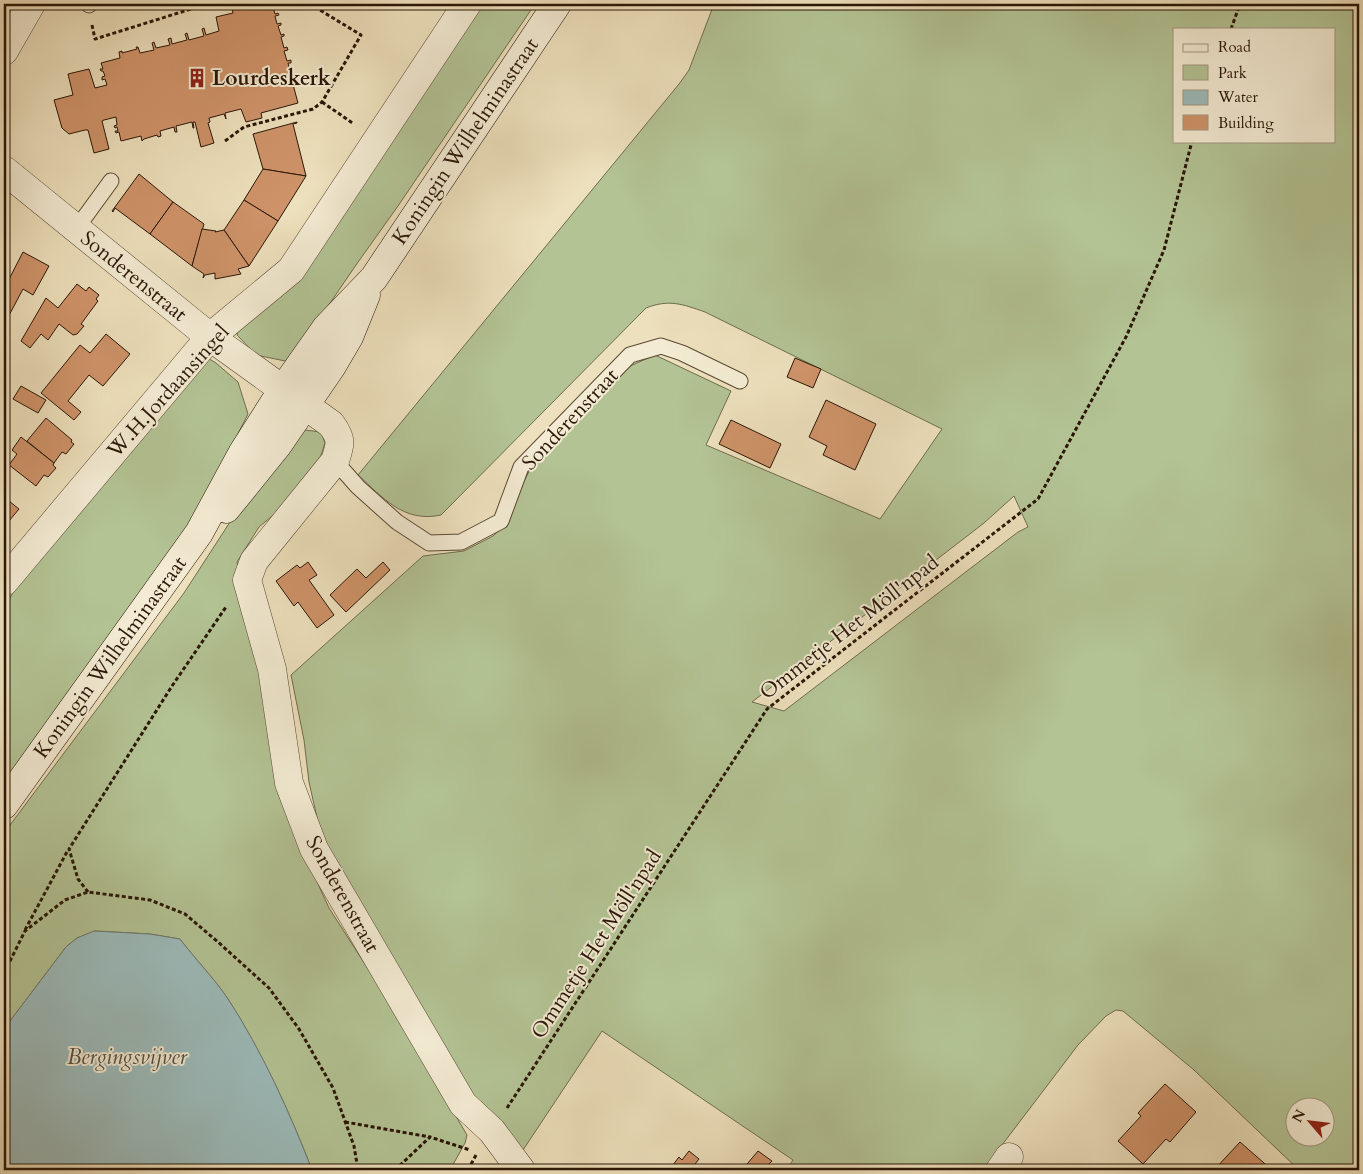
<svg xmlns="http://www.w3.org/2000/svg" width="1363" height="1174" font-family="Cardo,serif">
<style>
.green{fill:#b3c394;stroke:#6e6c4e;fill-rule:evenodd}
.water{fill:#9cbbba;stroke:#6e7972}
.building{fill:#cf9369;stroke:#2a1607}
.lines{fill:none;stroke-linecap:round;stroke-linejoin:round}
.service-casing{stroke:#5b4834;stroke-width:17}
.minor-casing{stroke:#5b4834;stroke-width:29}
.secondary-casing{stroke:#2a1607;stroke-width:29}
.path{stroke:#2a1607;stroke-width:3;stroke-dasharray:4 2.5;stroke-linecap:butt}
.service{stroke:#f3ebd3;stroke-width:15}
.minor{stroke:#f3ebd3;stroke-width:28}
.secondary{stroke:#f3ebd3;stroke-width:28}
.labels{text-anchor:middle;stroke-width:4;stroke-linejoin:round;paint-order:stroke}
.poi-label{font-size:21px;font-weight:bold;fill:#2a1607;stroke:#f3ebd3;text-anchor:start}
.street-label{font-size:21px;fill:#2a1607;stroke:#f3ebd3}
.water-label{font-size:22px;font-style:italic;fill:#525046;stroke:#f3ebd3}
</style>
<rect width="100%" height="100%" fill="#ede0bc"/>
<filter id="stains"><feTurbulence type="fractalNoise" baseFrequency=".004" numOctaves="4"/><feColorMatrix values="0 0 0 0 .2 0 0 0 0 .09 0 0 0 0 .02 0 0 0 .5 -.17"/></filter>
<radialGradient id="worn" r=".72"><stop offset=".6" stop-color="#630" stop-opacity="0"/><stop offset="1" stop-color="#630" stop-opacity=".3"/></radialGradient>
<g class="green">
<path d="M480,4H535L398,206L356,265L290,362L256,355L237,335L241,321Z"/>
<path d="M714,4H1359V1170H1299L1194,1070L1123,1011L1116,1010L1106,1016L1078,1045L1002,1145L988,1170H786L793,1160L602,1031L523,1150L476,1102L336,867L318,822L309,782L304,740L291,675L423,556L464,551L493,536L506,524L521,487L535,460L630,366L655,355L731,391L706,445L880,519L942,429L705,312C682,304 669,299 646,308L441,515C404,523 383,498 358,475L679,84L689,70ZM1174,29H1334V141H1174ZM1014,496L1028,527L1018,532L784,711L752,702L984,523ZM1296,1106H1326V1136H1296Z"/>
<path d="M201,354L216,363L238,382L248,414L224,461L177,544L4,787V610L20,578Z"/>
<path d="M297,429L321,432L325,443L317,468L291,500L259,527L237,562L298,840L329,908L384,994L467,1135L465,1143L450,1170H312C290,1113 261,1050 228,999C214,978 195,959 180,939L150,934L95,931L77,938L66,947L4,1029V833L184,593L241,505Z"/>
</g>
<path class="water" d="M94,931L150,934L180,939C195,959 214,978 228,999C262,1051 290,1113 312,1170H4V1029L66,947L77,938Z"/>
<g class="building">
<path d="M231,4H275L276,6L273,7L275,14L278,13L279,15L275,16L277,24L281,23V25L278,26L281,35L284,34V36L281,37L284,48L287,47L288,50L284,51L287,61L291,60V63H288L291,75L294,74L295,76L291,77L298,103L261,113L262,118L246,122L241,109L225,113L226,119L224,114L209,118L210,122L208,123L214,143L201,147L195,122H193L194,128H193L192,122L176,126L177,132H175L174,127L160,131L161,136L158,137L157,135L144,139L142,141L141,136L121,141L119,132L116,133L115,131H118L117,127L115,128L114,126L117,125L116,117L104,120L102,121L109,149L94,153L88,130H85L69,134L62,128L54,100L73,95L68,74L89,69L95,88L107,85L105,79L102,80V77L105,76L103,71H101L100,69H103L101,63L120,58L119,52L122,51V53L137,49L136,47H138L140,53L154,50L152,43L154,42L156,48L170,45L168,39L171,38L172,44L187,40L185,34L187,33L189,40L204,36L202,29L204,28L206,35L219,31L216,17L233,13Z"/>
<path d="M297,122V123L293,124L306,176L263,169L253,134Z"/>
<path d="M263,169L306,176L278,221L244,200Z"/>
<path d="M139,174L173,202L150,234L115,208L113,212L112,211Z"/>
<path d="M244,200L278,221L249,266L224,230Z"/>
<path d="M173,202L204,224L192,266L150,234Z"/>
<path d="M202,229L216,231L215,232L224,230L249,266L238,269L241,274L215,279V273L205,275L203,278L204,274L192,266Z"/>
<path d="M23,252L49,266L33,295L23,289L6,321L4,320V289Z"/>
<path d="M77,284L86,291L89,287L99,295L96,299L98,301L81,324L84,326L77,334L73,335L59,324L48,340L41,334L30,348L21,341L46,298L58,308Z"/>
<path d="M106,334L130,354L103,386L89,375L68,401L81,412L74,420L41,393L80,345L90,353Z"/>
<path d="M795,358L821,369L813,388L787,377Z"/>
<path d="M21,386L46,400L38,413L13,399Z"/>
<path d="M826,400L876,424L855,470L823,455L827,446L809,437Z"/>
<path d="M46,418L72,440L71,442L74,444L66,454L62,452L54,463L27,441Z"/>
<path d="M731,420L781,444L770,468L719,444Z"/>
<path d="M21,437L54,463L53,465L56,468L48,477L44,475L36,486L9,465L17,454L12,450Z"/>
<path d="M4,497L19,509L4,527Z"/>
<path d="M308,562L317,575L309,580L334,615L317,628L298,602L294,606L276,581L297,565L300,568Z"/>
<path d="M383,562L390,570L346,612L330,595L357,569L366,578Z"/>
<path d="M1165,1084L1196,1112L1170,1142L1166,1139L1143,1164L1118,1141L1141,1116L1138,1113Z"/>
<path d="M1240,1142L1272,1170H1214Z"/>
<path d="M689,1151L699,1159L692,1168L695,1170H669L679,1157L682,1160Z"/>
<path d="M758,1151L772,1161L766,1167L770,1170H742Z"/>
</g>
<g class="lines">
<defs>
<g id="service">
<path d="M89,5V4"/>
<path d="M76,229L111,181"/>
<path d="M335,461L358,487L397,522L429,543L461,542L501,521L521,467L630,355L661,346L682,353L740,381"/>
</g>
<g id="minor">
<path d="M4,51L31,4"/>
<path d="M4,170L210,337L331,424C342,439 341,443 335,461L254,561L247,580L272,669L289,783L314,849L463,1104L492,1131L521,1170"/>
<path d="M4,582L210,337L291,270L467,4"/>
<path d="M1000,1170L1009,1157"/>
</g>
<g id="secondary">
<path d="M226,509L277,446L332,366L349,337L366,295"/>
<path d="M4,805L199,533L243,452L283,389L326,328L374,278L557,4"/>
</g>
</defs>
<use href="#service" class="service-casing"/>
<use href="#minor" class="minor-casing"/>
<use href="#secondary" class="secondary-casing"/>
<g class="path">
<path d="M92,25L95,39L207,4"/>
<path d="M1231,29L1240,4"/>
<path d="M322,102L354,124"/>
<path d="M225,141L244,127L313,109L322,102L361,35L310,4"/>
<path d="M88,892L78,879L69,849L172,686L226,607"/>
<path d="M25,930L68,850"/>
<path d="M4,973L25,931L65,900L88,892L150,900L185,914L218,942L269,988L299,1029L333,1088L354,1146L358,1170"/>
<path d="M507,1108L767,709L1038,499L1126,337L1164,250L1192,141"/>
<path d="M345,1122L430,1137"/>
<path d="M395,1170L430,1137L470,1150"/>
<path d="M468,1170L476,1155"/>
</g>
<use href="#service" class="service"/>
<use href="#minor" class="minor"/>
<use href="#secondary" class="secondary"/>
</g>
<defs>
<symbol id="building-bare" viewBox="-9 -9 18 18"><path d="M-4-6H4V6H1V3H-1V6H-4ZM-2.5-4.3h1.7v1.8h-1.7ZM.8-4.3h1.7v1.8H.8ZM-2.5-1h1.7V.8h-1.7ZM.8-1h1.7V.8H.8Z" fill="#8f2418" stroke="#f3ebd3" stroke-width="2.5" paint-order="stroke"/></symbol>
</defs>
<g fill-rule="evenodd">
<use href="#building-bare" x="183" y="64" width="28" height="28"/>
</g>
<g class="labels">
<g class="poi-label">
<text x="212" y="85">Lourdeskerk</text>
</g>
<g class="street-label">
<text transform="translate(465 141) rotate(-56)" y="7">Koningin Wilhelminastraat</text>
<text transform="translate(134 276) rotate(39)" y="7">Sonderenstraat</text>
<text transform="translate(168 391) rotate(-48)" y="7">W.H.Jordaansingel</text>
<text transform="translate(570 419) rotate(-47)" y="7">Sonderenstraat</text>
<text transform="translate(849 627) rotate(-38)" y="7">Ommetje Het Möll'npad</text>
<text transform="translate(110 657) rotate(-54)" y="7">Koningin Wilhelminastraat</text>
<text transform="translate(343 894) rotate(61)" y="7">Sonderenstraat</text>
<text transform="translate(596 944) rotate(-57)" y="7">Ommetje Het Möll'npad</text>
</g>
<g class="water-label">
<text x="127" y="1064">Bergingsvijver</text>
</g>
</g>
<rect width="1363" height="1174" fill="none" stroke="#ede0bc" stroke-width="20"/>
<rect x="5" y="5" width="1353" height="1164" fill="none" stroke="#2a1607" stroke-width="2.5"/>
<rect x="10" y="10" width="1343" height="1154" fill="none" stroke="#2a1607"/>
<rect x="1173" y="28" width="162" height="115" fill="#f3ebd3" stroke="#a39681"/>
<rect x="1183" y="44" width="25" height="8" fill="#f3ebd3" stroke="#a39681"/>
<text x="1218" y="52" font-size="15" fill="#2a1607">Road</text>
<rect x="1183" y="65" width="25" height="15" fill="#b3c394" stroke="#a39681"/>
<text x="1218" y="78" font-size="15" fill="#2a1607">Park</text>
<rect x="1183" y="90" width="25" height="15" fill="#9cbbba" stroke="#a39681"/>
<text x="1218" y="102" font-size="15" fill="#2a1607">Water</text>
<rect x="1183" y="115" width="25" height="15" fill="#cf9369" stroke="#a39681"/>
<text x="1218" y="128" font-size="15" fill="#2a1607">Building</text>
<g transform="translate(1310 1122) rotate(298)"><circle r="24" fill="#f3ebd3" stroke="#a39681"/>
<path d="M0-4L9 19L0 12L-9 19Z" fill="#8f2418"/>
<text y="-8" font-size="14" font-weight="bold" text-anchor="middle" fill="#2a1607">N</text>
</g>
<rect width="100%" height="100%" filter="url(#stains)"/>
<rect width="100%" height="100%" fill="url(#worn)"/>
</svg>
